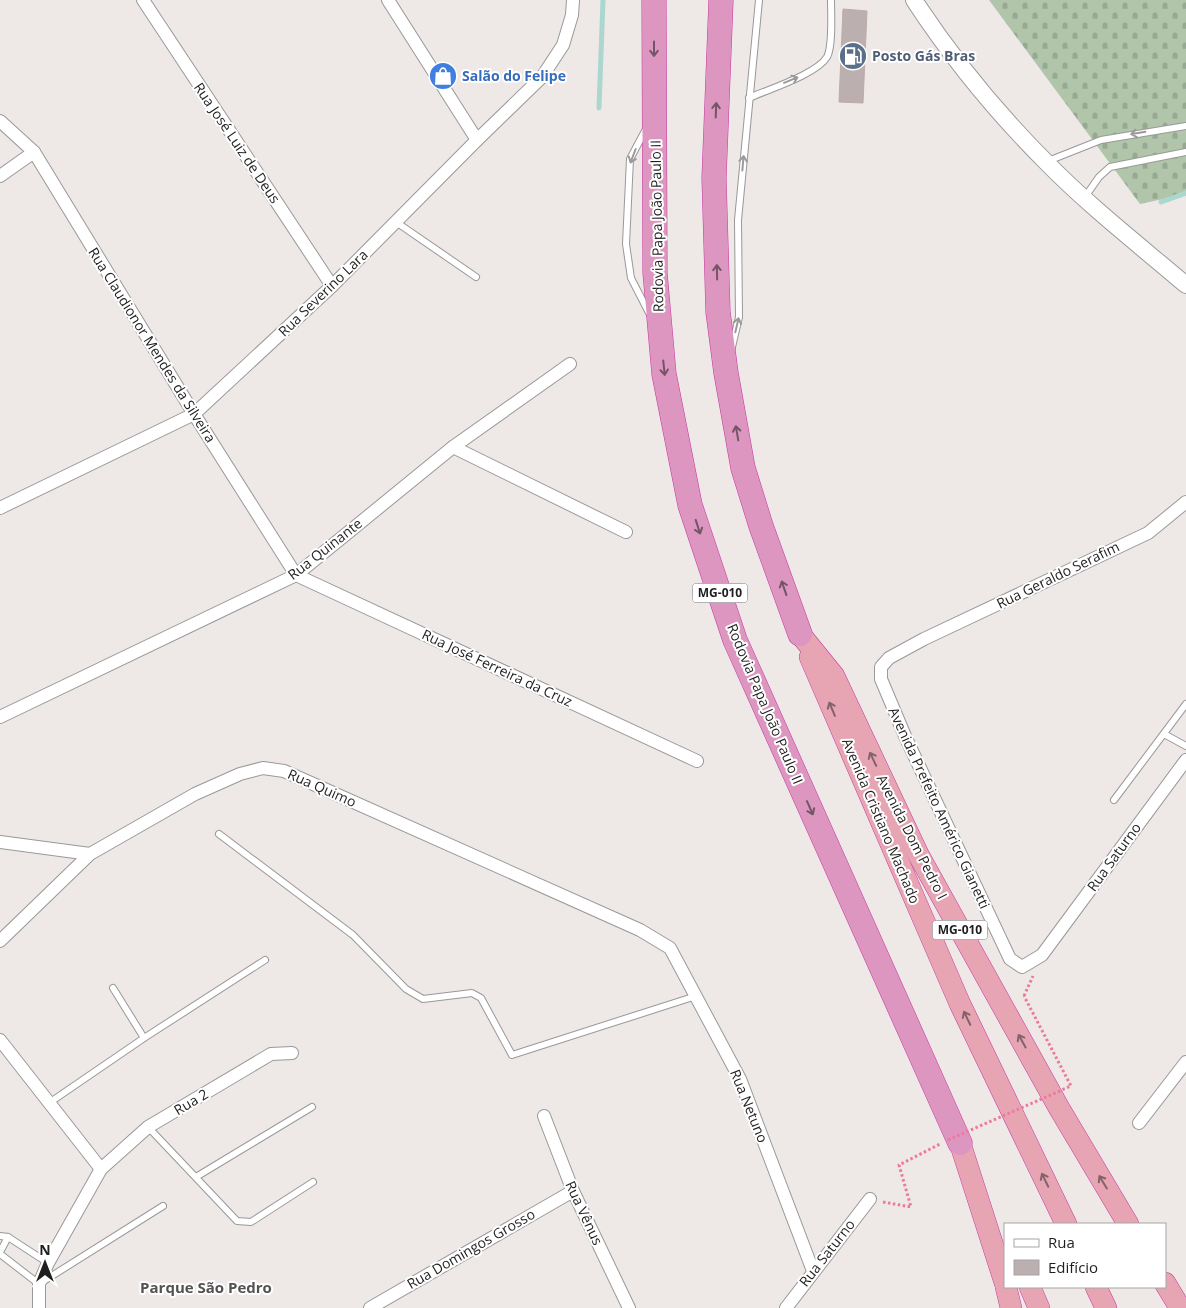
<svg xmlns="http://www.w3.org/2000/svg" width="1186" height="1308" font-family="'Open Sans',sans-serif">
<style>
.cemetery{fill:url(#cemetery-stones)}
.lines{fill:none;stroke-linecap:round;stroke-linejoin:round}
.stream{stroke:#abd7cf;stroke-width:5}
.building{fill:#bbafaf;stroke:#beabaa}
.service-casing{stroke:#999;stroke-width:8}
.minor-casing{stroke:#999;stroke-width:14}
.tertiary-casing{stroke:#999;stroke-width:18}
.trunk-casing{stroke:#c738a3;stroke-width:22}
.motorway-casing{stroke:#c738a3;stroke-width:25}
.path{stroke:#ea7b9c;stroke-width:3;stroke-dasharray:2.5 2.5;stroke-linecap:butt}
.service{stroke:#fff;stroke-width:6}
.minor{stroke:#fff;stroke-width:12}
.tertiary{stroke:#fff;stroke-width:16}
.trunk{stroke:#e7a5b4;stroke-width:21}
.motorway{stroke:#dd96c0;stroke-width:24}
.path-bridge{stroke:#ea7b9c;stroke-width:3;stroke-dasharray:2.5 2.5;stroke-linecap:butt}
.oneway{stroke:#745567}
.oneway2{stroke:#9a9a9a}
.oneway3{stroke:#83626a}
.labels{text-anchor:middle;stroke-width:4;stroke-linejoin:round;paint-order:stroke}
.shield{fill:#fff;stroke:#626262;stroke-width:1}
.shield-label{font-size:12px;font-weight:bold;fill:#1f1f1f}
.service-label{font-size:14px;font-weight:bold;fill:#4e5e75;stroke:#fff;text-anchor:start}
.shop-label{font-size:14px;font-weight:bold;fill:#366cbe;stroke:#fff;text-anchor:start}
.street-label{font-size:14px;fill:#1f1f1f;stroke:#fff}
.neighbourhood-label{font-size:15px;font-weight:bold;fill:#525252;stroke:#fff}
</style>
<defs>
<pattern id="cemetery-stones" width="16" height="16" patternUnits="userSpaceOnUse" patternTransform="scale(1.25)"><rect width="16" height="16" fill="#b0c5aa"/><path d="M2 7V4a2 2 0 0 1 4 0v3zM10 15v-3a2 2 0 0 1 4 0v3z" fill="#97a992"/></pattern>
</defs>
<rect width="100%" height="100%" fill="#eee8e6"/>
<path class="cemetery" d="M989,0H1186V194L1140,204Z"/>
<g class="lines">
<g class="stream">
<path d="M599,108L603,0"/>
<path d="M1161,202L1186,193"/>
</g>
</g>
<path class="building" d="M843,9L867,11L863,103L839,102Z"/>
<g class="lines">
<defs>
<g id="service">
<path d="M749,98C769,89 817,74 827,57C833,46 831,13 831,0"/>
<path d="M646,129L630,159L626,244L631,278L649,313"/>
<path d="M1048,161L1101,140L1186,126"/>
<path d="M1085,197L1099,177L1110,167L1186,152"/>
<path d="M396,222L476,277"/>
<path d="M732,347L739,317L738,220L759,0"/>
<path d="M1164,734L1186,746"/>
<path d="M1114,800L1186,704"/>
<path d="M219,834L353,935L406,989L423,999L472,993L481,998L512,1055L696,996"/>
<path d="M113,988L144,1038"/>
<path d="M49,1103L144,1038L265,960"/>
<path d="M148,1127L237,1221L251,1222L313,1182"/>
<path d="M196,1177L312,1107"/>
<path d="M0,1236L8,1237L48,1263"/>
<path d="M0,1252L8,1237"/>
<path d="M0,1254L39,1284L163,1206"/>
</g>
<g id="minor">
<path d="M143,0L332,286"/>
<path d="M388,0L477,140"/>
<path d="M0,121L34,152L194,414L296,575L697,761"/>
<path d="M0,176L34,152"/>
<path d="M453,447L626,532"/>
<path d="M1186,502L1148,533L924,639L889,658L881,667V679L905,736L1010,959L1022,967L1042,955L1186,760"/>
<path d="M0,508L194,414L332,286L477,140L542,77L563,45L572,15L573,0"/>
<path d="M0,717L296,575L453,447L570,364"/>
<path d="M0,842L90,854"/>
<path d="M0,941L90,854L195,794L240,774L263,768L284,771L640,930L670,948L740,1079L813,1271"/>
<path d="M0,1040L101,1169"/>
<path d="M544,1116L573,1191L629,1308"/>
<path d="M1139,1123L1186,1062"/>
<path d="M39,1308V1284L48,1263L101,1169L148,1127L271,1054L292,1053"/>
<path d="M370,1308L573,1191"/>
<path d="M786,1308L870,1199"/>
</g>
<path id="tertiary" d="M914,0C952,58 997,113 1046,162C1089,206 1139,245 1186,285"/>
<g id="trunk">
<path d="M800,634L834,676L918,854L1059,1108L1128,1224"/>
<path d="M810,657L960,1004L1066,1224"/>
<path d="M960,1143L1005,1283"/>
<path d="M1165,1283L1180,1308"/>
<path d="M1006,1287L1011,1308"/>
<path d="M1030,1287L1039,1308"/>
<path d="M1096,1287L1106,1308"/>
</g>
<g id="motorway">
<path d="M654,0L655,273L664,374L690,505L735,640L960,1143"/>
<path d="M721,0L714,178L718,312L726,373L743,468L761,526L800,634"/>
</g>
</defs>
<use href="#service" class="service-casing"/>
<use href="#minor" class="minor-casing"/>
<use href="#tertiary" class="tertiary-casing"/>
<use href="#trunk" class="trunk-casing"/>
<use href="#motorway" class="motorway-casing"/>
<g class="path">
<path d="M1024,996L1033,976"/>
<path d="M883,1202L911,1207L899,1165L940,1144"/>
</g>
<use href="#service" class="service"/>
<use href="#minor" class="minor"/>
<use href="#tertiary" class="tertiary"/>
<use href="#trunk" class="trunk"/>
<use href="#motorway" class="motorway"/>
<path class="path-bridge" d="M948,1140L1071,1086L1024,996"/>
</g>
<defs><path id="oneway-shaft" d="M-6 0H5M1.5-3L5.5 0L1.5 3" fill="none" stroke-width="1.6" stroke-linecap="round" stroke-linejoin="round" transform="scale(1.25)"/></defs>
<g class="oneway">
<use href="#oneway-shaft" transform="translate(654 49) rotate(90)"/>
<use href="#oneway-shaft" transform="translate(716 110) rotate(-88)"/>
<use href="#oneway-shaft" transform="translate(717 272) rotate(-91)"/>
<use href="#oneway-shaft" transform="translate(664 368) rotate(84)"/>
<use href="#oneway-shaft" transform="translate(737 433) rotate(-100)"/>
<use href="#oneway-shaft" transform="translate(698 527) rotate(72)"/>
<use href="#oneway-shaft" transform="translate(784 588) rotate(-109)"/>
<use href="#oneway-shaft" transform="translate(810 808) rotate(66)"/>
</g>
<g class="oneway2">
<use href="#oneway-shaft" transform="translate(791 80) rotate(-22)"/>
<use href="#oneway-shaft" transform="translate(1138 133) rotate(170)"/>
<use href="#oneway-shaft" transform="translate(633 156) rotate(111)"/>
<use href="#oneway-shaft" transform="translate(743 163) rotate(-85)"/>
<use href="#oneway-shaft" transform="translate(737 325) rotate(-77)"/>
</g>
<g class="oneway3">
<use href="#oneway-shaft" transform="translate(832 709) rotate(-113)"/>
<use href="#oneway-shaft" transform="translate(873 759) rotate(-115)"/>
<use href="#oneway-shaft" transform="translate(967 1018) rotate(-116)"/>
<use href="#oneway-shaft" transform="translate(1022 1041) rotate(-119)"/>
<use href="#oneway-shaft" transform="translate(1045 1180) rotate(-116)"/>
<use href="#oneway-shaft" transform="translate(1103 1182) rotate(-121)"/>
</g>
<defs>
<symbol id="fuel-disc" viewBox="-11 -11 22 22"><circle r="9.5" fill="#5c6f8a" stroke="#fff"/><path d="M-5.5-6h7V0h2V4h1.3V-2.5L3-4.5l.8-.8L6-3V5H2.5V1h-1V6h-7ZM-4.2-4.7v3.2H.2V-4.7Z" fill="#fff"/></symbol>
<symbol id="shop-disc" viewBox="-11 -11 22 22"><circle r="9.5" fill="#3f7fe0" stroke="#fff"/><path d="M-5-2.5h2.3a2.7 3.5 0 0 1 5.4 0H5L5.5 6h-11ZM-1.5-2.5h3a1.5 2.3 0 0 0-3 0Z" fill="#fff"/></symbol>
</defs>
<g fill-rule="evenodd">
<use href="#fuel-disc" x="837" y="40" width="32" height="32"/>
<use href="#shop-disc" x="427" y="60" width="32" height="32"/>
</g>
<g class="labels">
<g class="shield">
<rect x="692.5" y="583.5" width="55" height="19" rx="4"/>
<rect x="932.5" y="920.5" width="55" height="19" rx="4"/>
</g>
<g class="shield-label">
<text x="720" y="597">MG-010</text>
<text x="960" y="934">MG-010</text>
</g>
<g class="service-label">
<text x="872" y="61">Posto Gás Bras</text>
</g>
<g class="shop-label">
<text x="462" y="81">Salão do Felipe</text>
</g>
<g class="street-label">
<text transform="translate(237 143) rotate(56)" y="5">Rua José Luiz de Deus</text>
<text transform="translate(657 226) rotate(-91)" y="5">Rodovia Papa João Paulo II</text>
<text transform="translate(323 293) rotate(-44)" y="5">Rua Severino Lara</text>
<text transform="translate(152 345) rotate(58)" y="5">Rua Claudionor Mendes da Silveira</text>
<text transform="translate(325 549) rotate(-38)" y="5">Rua Quinante</text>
<text transform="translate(1058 575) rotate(-26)" y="5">Rua Geraldo Serafim</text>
<text transform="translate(497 668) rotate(25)" y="5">Rua José Ferreira da Cruz</text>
<text transform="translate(765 704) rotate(67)" y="5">Rodovia Papa João Paulo II</text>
<text transform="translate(322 788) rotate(24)" y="5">Rua Quimo</text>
<text transform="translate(939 808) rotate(65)" y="5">Avenida Prefeito Américo Gianetti</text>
<text transform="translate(881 821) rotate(67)" y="5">Avenida Cristiano Machado</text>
<text transform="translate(912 837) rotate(63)" y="5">Avenida Dom Pedro I</text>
<text transform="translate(1114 857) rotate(-54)" y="5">Rua Saturno</text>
<text transform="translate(191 1102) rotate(-31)" y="5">Rua 2</text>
<text transform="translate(749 1106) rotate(68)" y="5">Rua Netuno</text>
<text transform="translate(584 1213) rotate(65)" y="5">Rua Vênus</text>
<text transform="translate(471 1249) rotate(-30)" y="5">Rua Domingos Grosso</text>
<text transform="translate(827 1253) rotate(-52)" y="5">Rua Saturno</text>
</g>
<g class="neighbourhood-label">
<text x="206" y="1293">Parque São Pedro</text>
</g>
</g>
<rect x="1004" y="1223" width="162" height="65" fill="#ffffff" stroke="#a5a5a5"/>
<rect x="1014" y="1239" width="25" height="8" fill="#ffffff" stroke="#a5a5a5"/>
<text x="1048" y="1248" font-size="15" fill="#1f1f1f">Rua</text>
<rect x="1014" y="1260" width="25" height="15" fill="#bbafaf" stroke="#a5a5a5"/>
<text x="1048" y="1273" font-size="15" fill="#1f1f1f">Edifício</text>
<g transform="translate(45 1263)" stroke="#ffffff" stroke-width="4" paint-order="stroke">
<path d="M0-4L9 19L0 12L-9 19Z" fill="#1f1f1f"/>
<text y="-8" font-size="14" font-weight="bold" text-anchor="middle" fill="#1f1f1f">N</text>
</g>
</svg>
